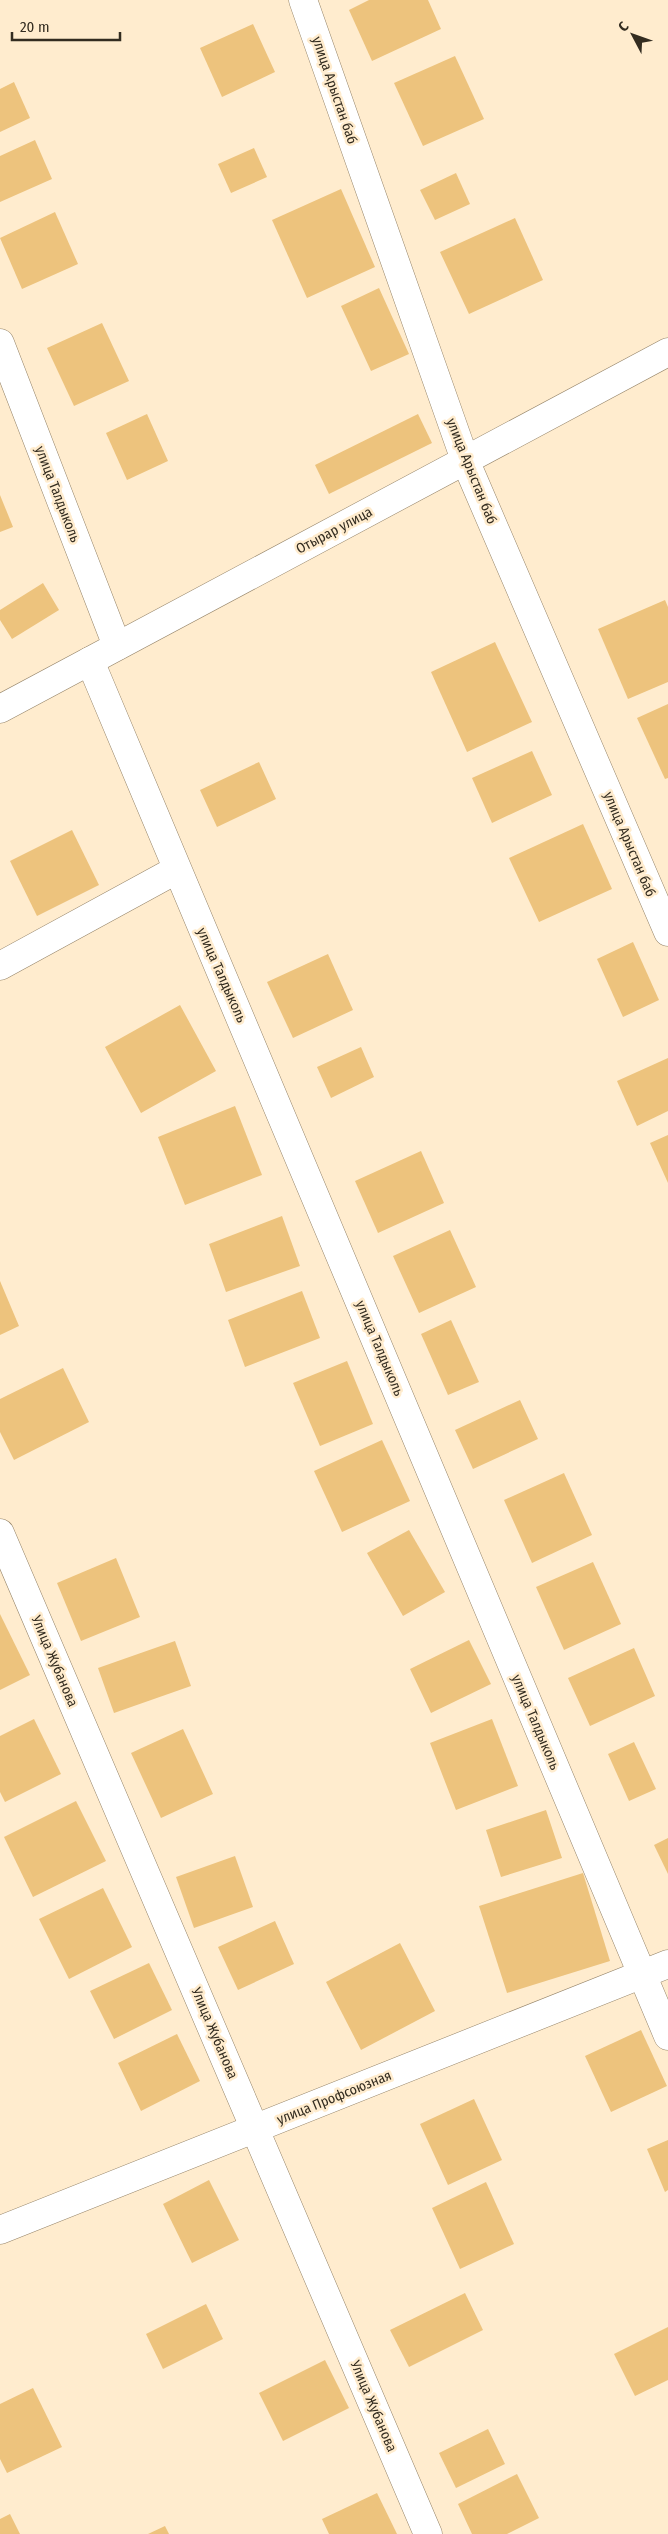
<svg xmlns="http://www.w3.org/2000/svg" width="668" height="2534" font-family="'Fira Sans Condensed',sans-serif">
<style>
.building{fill:#edc37d}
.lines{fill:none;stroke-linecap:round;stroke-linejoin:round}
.street-casing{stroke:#958469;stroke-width:29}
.secondary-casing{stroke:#958469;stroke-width:29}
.street{stroke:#fff;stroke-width:28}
.secondary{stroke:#fff;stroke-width:28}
.labels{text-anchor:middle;stroke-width:5;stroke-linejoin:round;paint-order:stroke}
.street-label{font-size:14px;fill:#332c20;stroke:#ffecce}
</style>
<rect width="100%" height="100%" fill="#ffecce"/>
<g class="building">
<path d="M369,0H428L441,29L372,61L349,10Z"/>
<path d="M253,24L275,72L222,97L200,48Z"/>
<path d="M455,56L484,119L423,146L394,83Z"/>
<path d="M14,82L30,118L0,132V89Z"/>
<path d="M35,140L52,179L0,202V156Z"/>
<path d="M254,148L267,177L231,193L218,164Z"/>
<path d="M456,173L470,204L435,220L420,190Z"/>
<path d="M341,189L375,267L307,298L272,220Z"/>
<path d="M55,212L78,264L22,289L0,238Z"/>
<path d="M515,218L543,280L469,314L440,252Z"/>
<path d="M379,288L409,354L371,371L341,306Z"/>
<path d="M102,323L129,381L74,406L47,348Z"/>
<path d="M147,414L168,461L127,480L106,433Z"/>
<path d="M418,414L432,443L329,494L315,465Z"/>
<path d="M0,495L13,527L0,532Z"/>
<path d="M43,583L59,610L12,639L0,620V610Z"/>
<path d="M665,600L668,607V682L628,699L598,629Z"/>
<path d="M495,642L532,722L467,752L431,672Z"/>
<path d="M668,704V778L665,779L637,718Z"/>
<path d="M532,751L552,795L492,823L472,778Z"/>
<path d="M259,762L276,799L217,827L200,790Z"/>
<path d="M583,824L612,889L539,922L509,858Z"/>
<path d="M72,830L99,885L37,916L10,861Z"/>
<path d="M633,942L659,1000L623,1017L597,959Z"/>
<path d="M328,954L353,1010L293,1038L267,982Z"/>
<path d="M180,1005L216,1071L141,1113L105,1047Z"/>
<path d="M361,1047L374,1077L331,1098L317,1067Z"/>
<path d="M668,1058V1111L637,1126L617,1081Z"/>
<path d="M235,1106L262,1175L185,1205L158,1137Z"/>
<path d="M668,1135V1183L650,1143Z"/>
<path d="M421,1151L444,1203L378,1233L355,1181Z"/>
<path d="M282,1216L300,1266L226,1292L209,1244Z"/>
<path d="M450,1230L476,1287L419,1313L393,1256Z"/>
<path d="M0,1281L19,1326L0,1335Z"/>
<path d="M302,1291L320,1338L245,1367L228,1320Z"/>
<path d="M451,1320L479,1382L448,1395L421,1334Z"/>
<path d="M347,1361L373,1424L320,1446L293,1383Z"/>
<path d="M63,1368L89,1422L14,1460L0,1432V1399Z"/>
<path d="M520,1400L538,1439L473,1469L455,1430Z"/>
<path d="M382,1440L410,1501L342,1532L314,1471Z"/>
<path d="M564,1473L592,1535L532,1563L504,1500Z"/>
<path d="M409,1530L445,1592L403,1616L367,1553Z"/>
<path d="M116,1558L140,1617L81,1641L57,1583Z"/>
<path d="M593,1562L621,1624L564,1650L536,1587Z"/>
<path d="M0,1614L30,1675L0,1690Z"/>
<path d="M469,1640L491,1684L431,1713L410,1669Z"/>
<path d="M175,1641L191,1686L114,1713L98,1668Z"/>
<path d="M634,1648L655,1696L590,1726L568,1678Z"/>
<path d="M34,1719L61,1774L5,1802L0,1792V1736Z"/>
<path d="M492,1719L518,1786L456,1810L430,1743Z"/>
<path d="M183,1729L213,1794L161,1818L131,1753Z"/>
<path d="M634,1742L656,1789L629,1801L608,1754Z"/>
<path d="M76,1801L106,1861L33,1897L4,1837Z"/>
<path d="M546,1810L562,1858L501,1877L486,1830Z"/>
<path d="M668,1838V1874L654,1845Z"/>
<path d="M235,1856L253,1907L194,1928L176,1877Z"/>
<path d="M583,1873L610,1961L507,1993L479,1906Z"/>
<path d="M103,1888L132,1947L69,1979L39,1919Z"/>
<path d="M275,1921L294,1964L238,1990L218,1947Z"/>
<path d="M400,1943L435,2011L361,2050L326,1982Z"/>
<path d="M149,1963L172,2010L114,2039L90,1991Z"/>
<path d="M641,2030L667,2086L611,2112L585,2056Z"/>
<path d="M177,2034L200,2081L141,2111L118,2063Z"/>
<path d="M474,2099L502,2160L448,2185L420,2124Z"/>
<path d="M668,2140V2190L665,2192L647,2149Z"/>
<path d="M209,2180L239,2240L192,2263L163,2204Z"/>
<path d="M486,2182L514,2244L460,2269L432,2208Z"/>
<path d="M465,2293L483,2330L409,2367L390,2330Z"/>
<path d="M206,2304L223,2339L163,2369L146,2334Z"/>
<path d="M668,2327V2380L635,2396L614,2354Z"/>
<path d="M325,2360L349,2408L283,2441L259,2393Z"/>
<path d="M33,2388L62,2447L7,2473L0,2459V2404Z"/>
<path d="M488,2429L505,2464L456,2488L439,2453Z"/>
<path d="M517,2474L539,2518L507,2534H472L458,2504Z"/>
<path d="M377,2493L397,2534H329L322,2519Z"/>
<path d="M10,2514L20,2534H0V2519Z"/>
<path d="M165,2526L169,2534H148Z"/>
</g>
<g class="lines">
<defs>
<g id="street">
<path d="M303,0L465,460L668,932"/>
<path d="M0,343L117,646"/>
<path d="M90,661L668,2036"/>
<path d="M0,966L176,870"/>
<path d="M0,1533L428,2534"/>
<path d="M0,2230L668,1964"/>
</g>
<path id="secondary" d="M0,709L668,352"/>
</defs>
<use href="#street" class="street-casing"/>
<use href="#secondary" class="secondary-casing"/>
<use href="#street" class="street"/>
<use href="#secondary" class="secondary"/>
</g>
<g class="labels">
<g class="street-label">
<text transform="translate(335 90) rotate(71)" y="5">улица Арыстан баб</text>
<text transform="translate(472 471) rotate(68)" y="5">улица Арыстан баб</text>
<text transform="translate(58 494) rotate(69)" y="5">улица Талдыколь</text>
<text transform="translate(334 530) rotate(-28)" y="5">Отырар улица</text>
<text transform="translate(630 844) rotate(67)" y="5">улица Арыстан баб</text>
<text transform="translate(222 975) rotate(66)" y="5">улица Талдыколь</text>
<text transform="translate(380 1348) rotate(67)" y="5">улица Талдыколь</text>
<text transform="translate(55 1661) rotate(67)" y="5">Улица Жубанова</text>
<text transform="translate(536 1722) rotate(67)" y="5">улица Талдыколь</text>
<text transform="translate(215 2033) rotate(67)" y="5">Улица Жубанова</text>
<text transform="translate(334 2097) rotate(-22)" y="5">улица Профсоюзная</text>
<text transform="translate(374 2406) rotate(67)" y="5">Улица Жубанова</text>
</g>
</g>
<g transform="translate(633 35) rotate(311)" stroke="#ffecce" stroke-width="4" paint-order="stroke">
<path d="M0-4L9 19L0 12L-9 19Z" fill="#332c20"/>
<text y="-8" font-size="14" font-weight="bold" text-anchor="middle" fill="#332c20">С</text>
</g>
<path d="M12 32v8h108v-8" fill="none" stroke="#332c20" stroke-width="2.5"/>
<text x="20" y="32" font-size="15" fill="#332c20" stroke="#ffecce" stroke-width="4" paint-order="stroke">20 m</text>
</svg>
